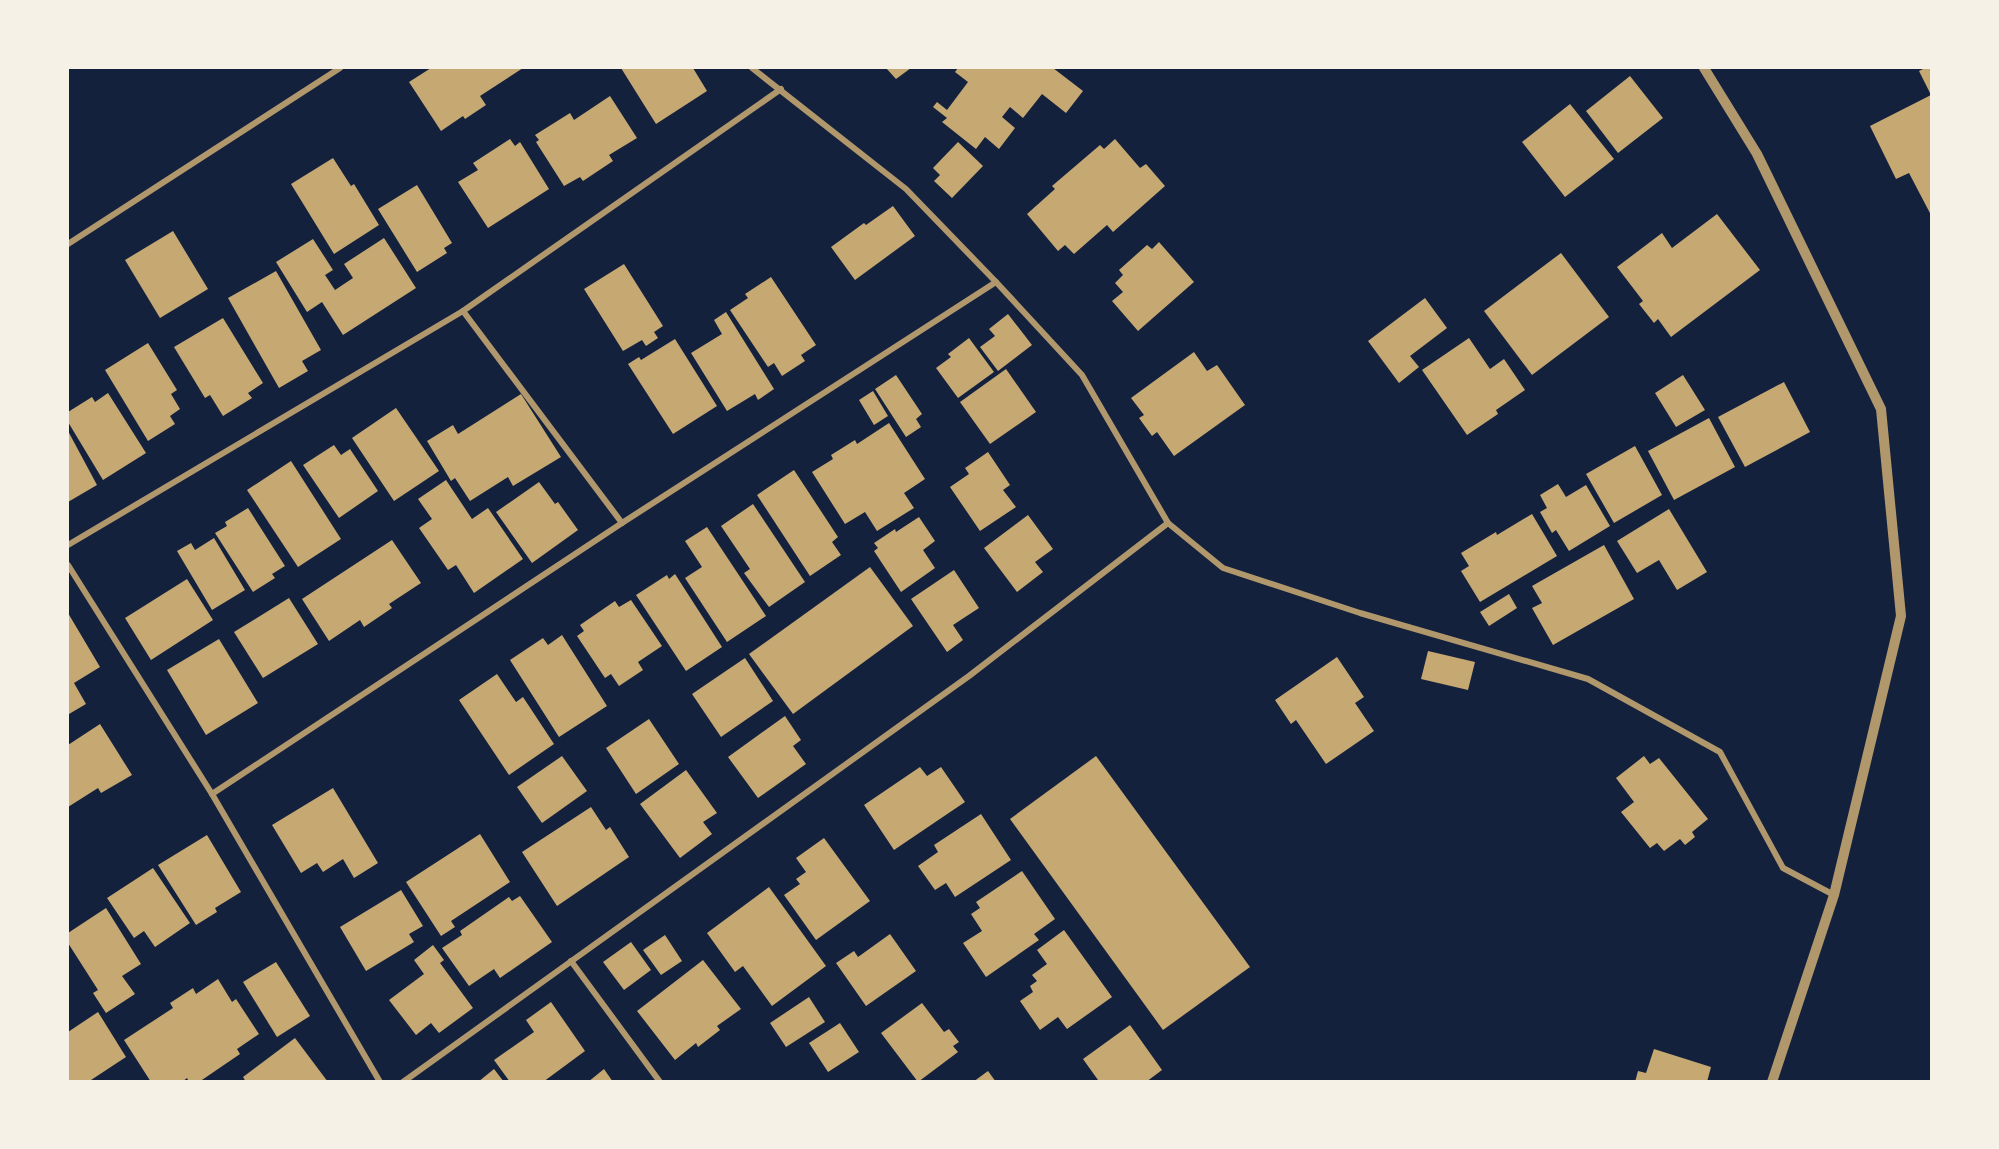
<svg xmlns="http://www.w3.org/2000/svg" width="1999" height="1149" font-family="Ubuntu,sans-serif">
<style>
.building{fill:#c6a872}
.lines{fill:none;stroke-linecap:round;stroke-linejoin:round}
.minor{stroke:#b1986c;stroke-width:6}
.tertiary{stroke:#b1986c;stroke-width:10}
</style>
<rect width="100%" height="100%" fill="#14213d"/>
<g class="building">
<path d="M431,68H523L480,96L486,105L465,119L463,116L441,131L409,82Z"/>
<path d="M621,68H693L707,91L656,124Z"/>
<path d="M886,68H911L896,79Z"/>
<path d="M958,68H1053L1083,91L1066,113L1042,94L1023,118L1010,107L1002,117L1015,128L999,149L985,137L976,149L942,122L947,118L933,107L937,102L947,110L968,82L955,72Z"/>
<path d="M1925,68H1932V217L1909,173L1896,179L1870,126L1931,95L1919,71Z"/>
<path d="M1630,76L1663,118L1618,153L1586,111Z"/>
<path d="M610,96L637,138L609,155L613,161L583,181L580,177L564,186L536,142L539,140L535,135L570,113L574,120Z"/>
<path d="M1570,104L1614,159L1565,197L1522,142Z"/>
<path d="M510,139L515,146L520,142L549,189L488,228L458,182L478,170L473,163Z"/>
<path d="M1115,139L1140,168L1146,164L1165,186L1113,232L1107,225L1074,254L1065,245L1058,251L1027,214L1055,189L1052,186L1100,145L1104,149Z"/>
<path d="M958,142L983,166L952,198L934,181L940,175L933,168Z"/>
<path d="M333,158L351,186L354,184L379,225L334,254L291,184Z"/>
<path d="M417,185L452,243L444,248L447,253L417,272L378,209Z"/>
<path d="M893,206L915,236L855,280L831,247L864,223L866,225Z"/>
<path d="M1717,214L1760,270L1671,337L1658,319L1654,323L1639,304L1643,301L1617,267L1662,233L1672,248Z"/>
<path d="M173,231L208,289L160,318L125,260Z"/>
<path d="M384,238L416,288L343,335L322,302L307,312L276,262L313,239L333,270L325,275L335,290L353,278L344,264Z"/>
<path d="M1159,242L1194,282L1138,331L1112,301L1123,292L1115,283L1123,275L1119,270L1147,245L1152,249Z"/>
<path d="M1561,253L1609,317L1532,375L1484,311Z"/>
<path d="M624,264L663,326L654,332L658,338L646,346L642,340L623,351L584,289Z"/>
<path d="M276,271L321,350L302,361L308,371L279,388L228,298Z"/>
<path d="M771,277L816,345L801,355L805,361L782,376L774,363L768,367L730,310L748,298L745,294Z"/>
<path d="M1425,298L1447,328L1410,356L1419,367L1399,383L1368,341Z"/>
<path d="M726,312L774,389L758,400L755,394L727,411L691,353L722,334L714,320Z"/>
<path d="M1008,314L1032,345L998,371L980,347L995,336L989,329Z"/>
<path d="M223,318L263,383L248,393L252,398L223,416L210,395L205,398L174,347Z"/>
<path d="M969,338L994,372L958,398L936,368L951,357L948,354Z"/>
<path d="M1469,338L1490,369L1504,359L1525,390L1496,410L1498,414L1467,435L1422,370Z"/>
<path d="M675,339L717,406L673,434L628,364L639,357L641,360Z"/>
<path d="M148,343L177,390L171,394L180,409L170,416L175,424L148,441L105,370Z"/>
<path d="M1194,352L1207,371L1217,365L1245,405L1174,456L1157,432L1152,436L1139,418L1144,415L1131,398Z"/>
<path d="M1006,369L1036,412L990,444L960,402Z"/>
<path d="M896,375L922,414L916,419L921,427L906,437L875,389Z"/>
<path d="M1683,375L1705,410L1676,427L1655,393Z"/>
<path d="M1784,382L1810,432L1745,467L1718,417Z"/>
<path d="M873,391L888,416L874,425L859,400Z"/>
<path d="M108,393L146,453L103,480L68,422V412L92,397L95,402Z"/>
<path d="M521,394L561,457L513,486L508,477L470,501L455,478L451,481L427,441L453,425L458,434Z"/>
<path d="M396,408L439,471L394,501L352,438Z"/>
<path d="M1709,418L1735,467L1674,500L1648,451Z"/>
<path d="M889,423L925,479L904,493L914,508L877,531L865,512L845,524L812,472L833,459L831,455L855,440L857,444Z"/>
<path d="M68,431L97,485L68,502Z"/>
<path d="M334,445L341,455L350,449L378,491L339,518L303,465Z"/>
<path d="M1635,446L1662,495L1614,523L1586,474Z"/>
<path d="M988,452L1010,485L1003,490L1016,507L980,531L950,487L969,474L965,468Z"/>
<path d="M291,461L341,539L298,567L247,490Z"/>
<path d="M794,470L838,537L832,542L841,555L810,576L757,495Z"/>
<path d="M446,480L472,519L488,508L523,559L474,593L456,565L448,570L419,528L432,519L418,499Z"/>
<path d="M539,482L555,504L558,502L578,530L532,563L496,512Z"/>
<path d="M1558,484L1566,497L1586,485L1610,526L1569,551L1556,530L1552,533L1540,512L1547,508L1540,495Z"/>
<path d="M753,504L805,582L769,607L744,573L750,569L721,526Z"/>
<path d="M248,508L285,566L272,574L275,578L253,592L215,533L227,526L225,522Z"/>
<path d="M1669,509L1707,572L1677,590L1659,560L1637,573L1617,541Z"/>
<path d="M1532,514L1557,556L1480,602L1461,571L1469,566L1461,553L1496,532L1497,535Z"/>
<path d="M1028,515L1053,549L1035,562L1043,572L1017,592L984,548Z"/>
<path d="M919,517L935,541L923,550L935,568L901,592L874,551L878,548L874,543L895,529L896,532Z"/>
<path d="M707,527L766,616L727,642L685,578L702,567L685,541Z"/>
<path d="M214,538L245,590L212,610L177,551L191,543L195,550Z"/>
<path d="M392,540L421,583L389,604L392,608L364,627L360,620L329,641L302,599Z"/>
<path d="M1604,545L1634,599L1553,645L1532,608L1542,603L1532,586Z"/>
<path d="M870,567L913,626L793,714L749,654Z"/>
<path d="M954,570L979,608L953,625L963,640L947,652L911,599Z"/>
<path d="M675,574L722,647L686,671L636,595L667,575L669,579Z"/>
<path d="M187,579L213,620L151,660L125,618Z"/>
<path d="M1509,594L1517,608L1489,626L1480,612Z"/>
<path d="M289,598L318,644L263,678L234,632Z"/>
<path d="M631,600L662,646L638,662L643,670L619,686L611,674L605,678L577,636L584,631L580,625L615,601L619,607Z"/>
<path d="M68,613L100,667L74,683L86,704L69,714Z"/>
<path d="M562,635L607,706L559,737L510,660L543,638L548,645Z"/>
<path d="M219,639L258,703L206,735L167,670Z"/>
<path d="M1428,651L1475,662L1468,690L1421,679Z"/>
<path d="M1337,657L1364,697L1355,703L1374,731L1326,764L1296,720L1291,724L1275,700Z"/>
<path d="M745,658L773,701L721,737L692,694Z"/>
<path d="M497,674L516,702L523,697L554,744L509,775L459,700Z"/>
<path d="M785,716L801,740L793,746L806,764L758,798L728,757Z"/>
<path d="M649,719L679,764L636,794L606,748Z"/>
<path d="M100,724L132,775L101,793L98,788L68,807V745Z"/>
<path d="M562,756L587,791L542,823L517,787Z"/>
<path d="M1096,756L1250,967L1163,1030L1010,819Z"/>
<path d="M1644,756L1650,764L1659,758L1708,819L1692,832L1695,837L1685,845L1680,839L1664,851L1657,843L1650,848L1621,812L1634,802L1616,778Z"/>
<path d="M920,767L927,776L941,767L965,802L894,850L864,805Z"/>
<path d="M686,770L717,813L703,822L712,834L680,858L640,804Z"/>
<path d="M333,788L378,863L354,878L343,859L323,872L317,863L301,873L272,825Z"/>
<path d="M591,807L606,830L610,827L629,857L557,906L522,852Z"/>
<path d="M981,814L1011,860L955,897L946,883L935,890L918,866L938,852L934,845Z"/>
<path d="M480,834L510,882L451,921L455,927L441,936L406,882Z"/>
<path d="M207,835L241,892L215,908L217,912L196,925L158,865Z"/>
<path d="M824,838L870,901L816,940L784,895L800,884L796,879L806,872L796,858Z"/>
<path d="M153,868L190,923L155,947L144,931L134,938L107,898Z"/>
<path d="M1022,871L1055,919L1034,934L1039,940L986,977L963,943L982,931L971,914L980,908L976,902Z"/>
<path d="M769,887L826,966L772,1006L743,966L735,972L707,933Z"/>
<path d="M401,890L423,926L409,934L414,942L366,971L340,927Z"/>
<path d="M520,896L552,942L500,978L494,969L469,986L442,948L462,935L460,931L509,897L512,901Z"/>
<path d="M106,908L141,964L122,976L135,994L106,1013L93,993L98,990L68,943V933Z"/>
<path d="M1064,930L1112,997L1067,1029L1058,1017L1040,1030L1020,1001L1033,992L1030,986L1037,981L1032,975L1047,964L1037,950Z"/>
<path d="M890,934L916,971L866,1006L836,963L854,951L858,957Z"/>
<path d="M665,935L682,961L661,975L643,950Z"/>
<path d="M631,942L651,970L624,990L603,962Z"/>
<path d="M433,945L444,960L440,963L473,1008L439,1033L431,1023L416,1035L389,1000L424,974L414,960Z"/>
<path d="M703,960L741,1009L717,1026L720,1030L698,1047L696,1043L675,1060L637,1011Z"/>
<path d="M276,962L310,1016L277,1037L243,982Z"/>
<path d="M218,979L232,1002L236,999L259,1034L237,1049L240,1054L199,1082H189L187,1078L182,1082H151L124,1040L173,1008L170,1003L193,988L196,994Z"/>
<path d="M809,997L825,1022L786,1047L770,1023Z"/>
<path d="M551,1002L585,1051L543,1082H510L494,1060L534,1032L526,1020Z"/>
<path d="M922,1003L944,1032L949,1029L959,1042L953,1046L958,1052L918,1082L881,1033Z"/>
<path d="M98,1012L126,1057L88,1082H68V1032Z"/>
<path d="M840,1023L859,1052L828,1072L809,1043Z"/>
<path d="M1130,1025L1162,1070L1146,1082H1095L1098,1080L1083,1059Z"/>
<path d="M295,1038L328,1082H246L243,1077Z"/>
<path d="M1654,1049L1711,1067L1707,1082H1635L1638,1071L1646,1073Z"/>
<path d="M494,1069L504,1082H478Z"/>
<path d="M604,1069L613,1082H588Z"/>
<path d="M988,1071L996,1082H973Z"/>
</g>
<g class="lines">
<g class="minor">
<path d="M752,68L906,189L996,282L1082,375L1168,523L1223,568L1360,613L1588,679L1720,752L1783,868L1834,895"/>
<path d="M68,244L340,68"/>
<path d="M463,311L622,523"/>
<path d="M68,545L463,311L781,89"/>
<path d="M68,565L212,794L380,1082"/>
<path d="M212,794L622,523L996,282"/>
<path d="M571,961L660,1082"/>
<path d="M403,1082L969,676L1168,523"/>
</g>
<path class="tertiary" d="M1704,68L1757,154L1881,409L1901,616L1834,895L1772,1082"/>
</g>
<rect width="1999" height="1149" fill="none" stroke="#f6f1e7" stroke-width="138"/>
</svg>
